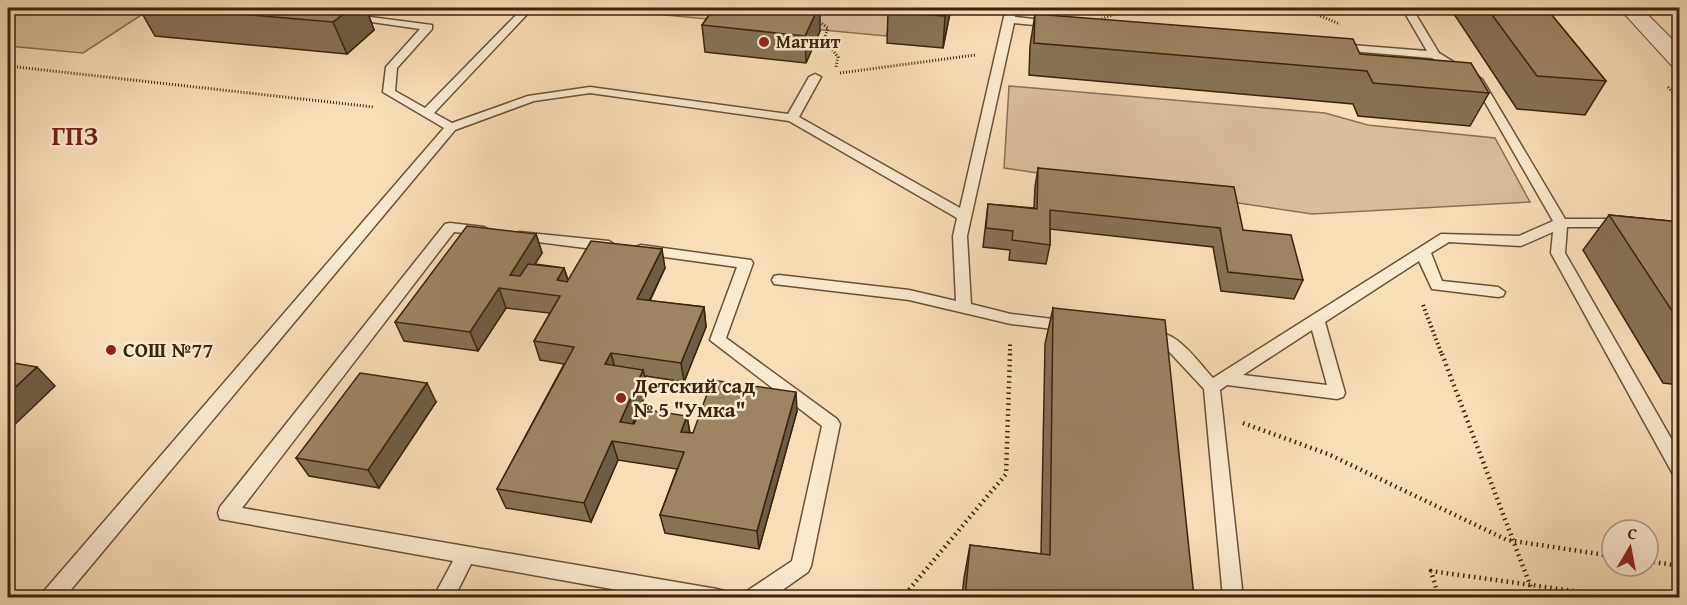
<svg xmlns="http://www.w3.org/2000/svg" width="1687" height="605" font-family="'Gentium Book Plus',serif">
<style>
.green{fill:#d8be9a;stroke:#897152;stroke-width:1.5}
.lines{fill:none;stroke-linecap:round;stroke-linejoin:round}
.service-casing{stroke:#6a5236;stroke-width:3}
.minor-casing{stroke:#6a5236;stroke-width:2}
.path-far2{stroke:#3a240b;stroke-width:3;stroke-dasharray:1 2;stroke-linecap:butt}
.path-far1{stroke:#3a240b;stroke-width:4;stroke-dasharray:1.5 3;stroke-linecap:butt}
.path{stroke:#3a240b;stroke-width:4.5;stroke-dasharray:1.5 4;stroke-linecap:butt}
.service{fill:#faead0;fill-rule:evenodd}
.minor{fill:#faead0;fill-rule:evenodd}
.wall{fill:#877256;stroke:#3a240b;stroke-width:1.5}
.shaded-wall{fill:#6e5d46;stroke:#3a240b;stroke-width:1.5}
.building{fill:#9d8564;stroke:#3a240b;stroke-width:1.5}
.poi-dot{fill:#8f2418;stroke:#faead0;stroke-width:2}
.labels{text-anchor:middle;stroke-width:5;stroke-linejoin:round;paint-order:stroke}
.far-poi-label{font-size:18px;font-weight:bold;fill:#3a240b;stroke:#faead0;text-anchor:start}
.poi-label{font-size:21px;font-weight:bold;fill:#3a240b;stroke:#faead0;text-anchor:start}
.district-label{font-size:27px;font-weight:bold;fill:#7a1f14;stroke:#faead0}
</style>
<rect width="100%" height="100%" fill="#f8deb7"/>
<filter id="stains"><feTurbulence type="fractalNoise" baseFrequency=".00333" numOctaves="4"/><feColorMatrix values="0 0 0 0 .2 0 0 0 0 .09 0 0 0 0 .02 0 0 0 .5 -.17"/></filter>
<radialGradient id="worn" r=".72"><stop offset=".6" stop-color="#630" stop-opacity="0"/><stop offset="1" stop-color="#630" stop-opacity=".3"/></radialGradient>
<g class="green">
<path d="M29,8H94L146,12L83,53L8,46V20Z"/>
<path d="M659,8H895L886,36L654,14Z"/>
<path d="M1009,86L1325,113L1368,125L1495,138L1530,202L1312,214L1004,168Z"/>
</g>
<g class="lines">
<defs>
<g id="service">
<path d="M523,8H533L434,113L452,123L528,96L590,87L788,114L809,77L815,74L821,77L799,117L960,208L1006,8H1016L1015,17L1059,22V26L1055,27L1014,23L967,236L971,304L1011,314L1069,321L1074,322L1077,326L1074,330L1069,331L1011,324L909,300L774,284L772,280L774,276L779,275L909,290L956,301L953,236L957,218L789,121L590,93L534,101L455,130L64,598H41L44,591L444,128L383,92L386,67L420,29L351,19L346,16L347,14L432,25V29L397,68L395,91L425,108Z"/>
<path d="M1402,8H1412L1439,53L1482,79L1565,219H1623L1630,223L1623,227H1567L1565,253L1680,454V478L1674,476L1551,253L1553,232L1521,246L1449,242L1431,253L1442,281L1498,287L1505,292L1503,296L1498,297L1432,289L1419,261L1325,322L1345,393L1343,397L1337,399L1227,385L1220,390L1243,598H1223L1204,389L1163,345L1143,341L1141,337L1143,333C1174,324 1195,359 1213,378L1441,234L1519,236L1553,221L1474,83L1432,58L1339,50L1334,47L1339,44L1427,51ZM1312,330L1327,385L1243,375Z"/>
<path d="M450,223L484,227L491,231L484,235L454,232L242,508L717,589L724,591L727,598H662L471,564L454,598H433L453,561L220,519L218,513L220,507L445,224Z"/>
<path d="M519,232L609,241L616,246L609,251L514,239L512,236Z"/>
<path d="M641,245L751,260L753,263L726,338L837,419L840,424L811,566L808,572L771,598H744L747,591L792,561L822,426L710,340L737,267L636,253L634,250L636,247Z"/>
</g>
<path id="minor" d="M1619,8H1641L1680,47V68L1672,66Z"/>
</defs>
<use href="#service" class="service-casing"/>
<use href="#minor" class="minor-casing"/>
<g class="path-far2">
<path d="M1301,8L1340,24"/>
<path d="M817,20L828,28L824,39L838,57L836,67"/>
<path d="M1096,21L1132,8"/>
<path d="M8,66L374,107"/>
<path d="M840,73L975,55"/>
<path d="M1668,87L1680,100"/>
</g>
<g class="path-far1">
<path d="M1423,305L1442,355"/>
<path d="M1010,355V343"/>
</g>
<g class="path">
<path d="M1442,354L1535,598"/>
<path d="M1243,423L1328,454L1507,540L1612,556"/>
<path d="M1648,561L1680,566"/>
<path d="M902,598L1006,474L1010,354"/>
<path d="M1439,598L1431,571L1624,598"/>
</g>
<use href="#service" class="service"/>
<use href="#minor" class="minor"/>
</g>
<g class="wall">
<path d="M139,8H366L374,30L347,54L155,36Z"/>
<path d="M560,8H626L622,13Z"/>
<path d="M889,8H951L943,48L887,43L888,12Z"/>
<path d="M1450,8H1546L1606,81L1585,115L1517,109Z"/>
<path d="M1671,8H1680V16Z"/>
<path d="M1035,14L1360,54L1489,93L1470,126L1358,116L1353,104L1029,75L1030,46Z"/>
<path d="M702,25L820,31L806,63L705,52Z"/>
<path d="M1038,168L1243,230L1303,280L1294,299L1221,291L1213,247L1050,229V245L1046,264L1009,260L1010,250L983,247L988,204L1034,208L1035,187Z"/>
<path d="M1609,215L1680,222V385L1663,383L1583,250Z"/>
<path d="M536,234L542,253L535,264L564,268L568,280L665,268L650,301L704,307L706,327L684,382L645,376L648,389L633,424L687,416L690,433H693L797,411L759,549L665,533L660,515L677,469L618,460L591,522L506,508L497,489L564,364L540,360L534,341L550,313L506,308L478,351L404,341L395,322Z"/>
<path d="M1053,308L1194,597H962L964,578L970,545L1041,554L1045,344Z"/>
<path d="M436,402L379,488L309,476L296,458Z"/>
</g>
<g class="shaded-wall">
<path d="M351,8H366L374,30L347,54L333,22Z"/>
<path d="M621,8H626L622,13Z"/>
<path d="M818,8H820V31L806,63L805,36Z"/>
<path d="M947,8H951L943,48L945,16Z"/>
<path d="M536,234L542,253L518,291L510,275Z"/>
<path d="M662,249L665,268L641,318L637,299Z"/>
<path d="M564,268L570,287L557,280Z"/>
<path d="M499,288L506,308L478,351L470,332Z"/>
<path d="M704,307L706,327L684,382L681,363Z"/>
<path d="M611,353L616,372L605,364Z"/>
<path d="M37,367L55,386L8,431V394Z"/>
<path d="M643,370L648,389L625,441L620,422Z"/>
<path d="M427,383L436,402L379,488L368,470Z"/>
<path d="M796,392L797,411L759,549L757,531Z"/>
<path d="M687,416L690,435L681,432Z"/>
<path d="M612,441L618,460L591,522L584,503Z"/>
</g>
<g class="building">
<path d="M169,8H351L333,22Z"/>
<path d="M714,8H818L805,36L702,25Z"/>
<path d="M889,8H947L945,16L888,12Z"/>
<path d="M1487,8H1546L1606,81L1537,76Z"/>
<path d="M1035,14L1353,39L1360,54L1471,63L1489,93L1373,83L1367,71L1034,43Z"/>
<path d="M1038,168L1234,187L1243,230L1291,235L1303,280L1228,272L1220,228L1050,210V245L1012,240L1013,231L986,228L988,204L1037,209Z"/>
<path d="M1609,215L1680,222V323Z"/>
<path d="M467,226L536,234L510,275L520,276L528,264L564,268L557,280L567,282L591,241L662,249L637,299L704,307L681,363L611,353L605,364L643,370L620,422L634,424L641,409L687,416L681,432L693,433L712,380L796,392L757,531L660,515L684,452L612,441L584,503L497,489L574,347L534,341L560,296L499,288L470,332L395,322Z"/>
<path d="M1053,308L1165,320L1194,597H1150L1116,593V597H965L970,545L1050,555Z"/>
<path d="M8,362L37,367L8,394Z"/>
<path d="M360,373L427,383L368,470L296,458Z"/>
</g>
<g class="poi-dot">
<circle cx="764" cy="42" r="6"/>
<circle cx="111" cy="350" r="6"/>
<circle cx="621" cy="398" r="6"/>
</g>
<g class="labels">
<g class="far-poi-label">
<text x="776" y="48">Магнит</text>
</g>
<g class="poi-label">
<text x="123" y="357">СОШ №77</text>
<text x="633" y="393">Детский сад<tspan x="633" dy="24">№ 5 "Умка"</tspan></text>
</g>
<g class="district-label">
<text x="75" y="145">ГПЗ</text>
</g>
</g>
<rect width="1687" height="605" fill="none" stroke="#f8deb7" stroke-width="30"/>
<rect x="9" y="9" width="1669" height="587" fill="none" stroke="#3a240b" stroke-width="3"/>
<rect x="15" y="15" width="1657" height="575" fill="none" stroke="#3a240b" stroke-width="1.5"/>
<g transform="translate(1630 548) rotate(10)"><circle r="28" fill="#faead0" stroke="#ad9b81" stroke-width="1.5"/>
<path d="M0-4.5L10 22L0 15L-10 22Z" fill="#8f2418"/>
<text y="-9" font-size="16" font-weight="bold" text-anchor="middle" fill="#3a240b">С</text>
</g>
<rect width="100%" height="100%" filter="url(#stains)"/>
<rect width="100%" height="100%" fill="url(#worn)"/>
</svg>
